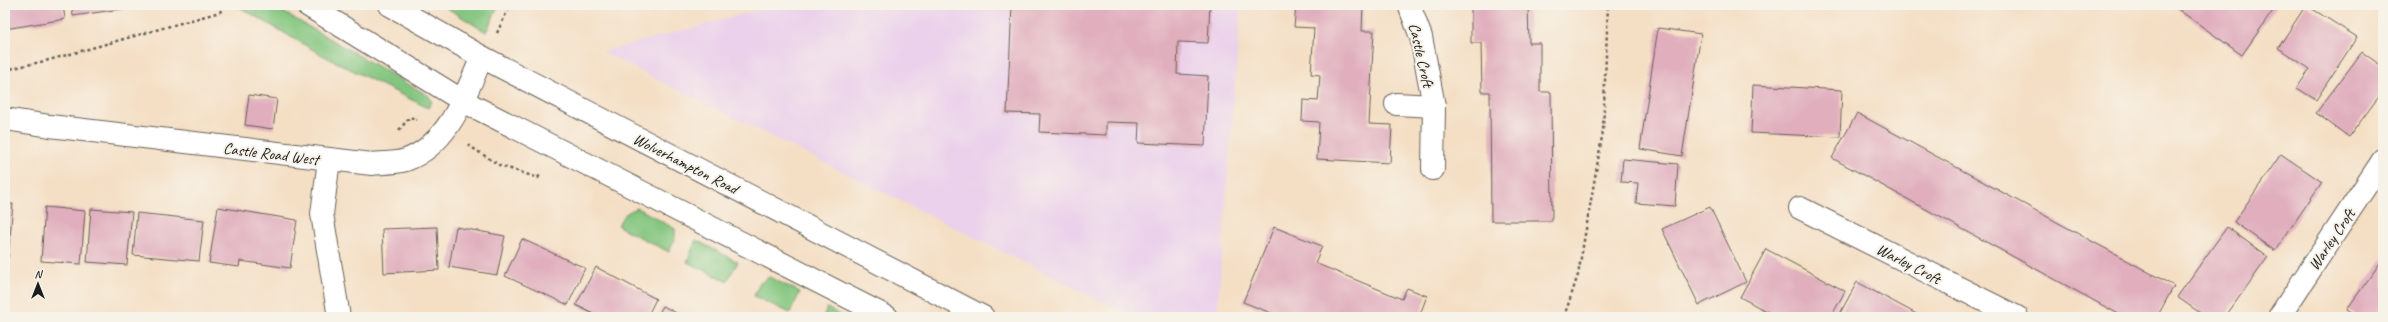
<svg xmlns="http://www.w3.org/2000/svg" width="2388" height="322" font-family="Caveat,sans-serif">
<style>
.built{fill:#ebd1eb}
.green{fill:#82c57e;stroke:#4f704d}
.building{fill:#e0aebd}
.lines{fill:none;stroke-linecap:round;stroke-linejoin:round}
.minor-casing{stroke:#686057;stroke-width:24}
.highway-casing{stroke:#686057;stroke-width:24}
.path{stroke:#686057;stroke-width:2.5;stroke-dasharray:3 3;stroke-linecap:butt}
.minor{stroke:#fff;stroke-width:22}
.highway{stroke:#fff;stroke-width:22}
.labels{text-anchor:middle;stroke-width:4;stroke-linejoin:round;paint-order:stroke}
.street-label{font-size:16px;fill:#1c1c1c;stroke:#f7f3e8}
</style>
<rect width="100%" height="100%" fill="#f7f3e8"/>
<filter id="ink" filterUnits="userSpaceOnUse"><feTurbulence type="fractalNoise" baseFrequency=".025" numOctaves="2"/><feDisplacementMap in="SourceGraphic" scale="8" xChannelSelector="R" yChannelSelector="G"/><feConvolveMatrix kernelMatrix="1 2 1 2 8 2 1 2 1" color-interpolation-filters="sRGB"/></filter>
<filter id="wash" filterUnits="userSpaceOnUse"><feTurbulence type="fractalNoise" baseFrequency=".012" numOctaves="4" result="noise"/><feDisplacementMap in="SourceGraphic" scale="16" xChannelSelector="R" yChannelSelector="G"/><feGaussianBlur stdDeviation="0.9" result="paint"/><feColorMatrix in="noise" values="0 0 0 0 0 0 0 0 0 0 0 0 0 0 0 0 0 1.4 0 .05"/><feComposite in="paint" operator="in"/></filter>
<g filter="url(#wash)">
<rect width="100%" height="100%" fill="#f4dfc5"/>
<path class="built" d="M777,5H1241L1217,317H1133L602,52Z"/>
<g class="green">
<path d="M236,5H271L429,96L432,102L428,108L322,55Z"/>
<path d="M442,5H499L486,32Z"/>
<path d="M638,208L675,229V238L669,252L618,226C622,215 628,211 638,208Z"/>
<path d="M696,240L738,262L727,281L687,262Z"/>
<path d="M769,277L800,292L790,313L754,296L759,284Z"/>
<path d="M827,308L844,317H823Z"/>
</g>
<g id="blocks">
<g class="building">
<path d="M5,5H63L65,19L5,29Z"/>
<path d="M72,5H141V6L73,16Z"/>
<path d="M1012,5H1210L1208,43L1178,42L1177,74L1208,76L1205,146L1138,143L1139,123L1106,122V135L1039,132L1040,114L1007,113Z"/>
<path d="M1296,5H1363L1362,31H1374L1369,124L1392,125L1390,163L1317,159L1319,122L1302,121L1303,100L1318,101L1320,75L1311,74L1314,28L1294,27Z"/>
<path d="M1471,5H1528L1529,43H1540V92H1551L1552,221H1491L1490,92H1482L1481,43H1471Z"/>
<path d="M2172,5H2277L2242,55Z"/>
<path d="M2306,5L2357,37L2316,100L2297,88L2310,69L2278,48Z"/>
<path d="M1658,28L1701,34L1682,156L1640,149Z"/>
<path d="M2362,52L2383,67V91L2349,137L2316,113Z"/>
<path d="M1753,85L1842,90L1840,137L1751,133Z"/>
<path d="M249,95L277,99L273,129L245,125Z"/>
<path d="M1857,113L2174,286L2157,317H2124L1832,158Z"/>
<path d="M2281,154L2322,182L2275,251L2234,222Z"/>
<path d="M1623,159L1678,164L1675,206L1636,203L1638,183L1621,182Z"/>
<path d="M5,204H13L8,258H5Z"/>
<path d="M45,207L85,211L81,264L41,261Z"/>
<path d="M218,207L297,220L290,268L240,261L239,267L209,263Z"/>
<path d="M1710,207L1746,282L1699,305L1662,229Z"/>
<path d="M91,209L132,212L127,265L87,262Z"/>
<path d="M137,213L204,220L199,261L133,255Z"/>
<path d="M437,227L439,270L384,273L382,229Z"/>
<path d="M456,227L505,236L497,275L449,267Z"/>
<path d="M1274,227L1322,246L1315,263L1402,299L1407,288L1427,296L1419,317H1281L1243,302Z"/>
<path d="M2227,227L2268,257L2225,317H2206L2177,297Z"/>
<path d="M522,239L585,268L568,305L505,276Z"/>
<path d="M1766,249L1845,291L1831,317H1777L1740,297Z"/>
<path d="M2383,259V317H2359L2347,309Z"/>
<path d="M596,267L656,299L647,317H599L576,305Z"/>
<path d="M1857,282L1922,317H1838Z"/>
<path d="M663,306L684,317H657Z"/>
</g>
</g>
</g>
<g filter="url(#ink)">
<use href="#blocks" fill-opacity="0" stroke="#686057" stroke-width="1"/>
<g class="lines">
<defs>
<g id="minor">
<path d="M1409,5L1421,37L1434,106L1433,169"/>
<path d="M1396,104L1434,106"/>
<path d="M5,119L50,126L372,164C383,163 396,163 406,160C449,144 465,95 482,57"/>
<path d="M329,160L322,214L339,317"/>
<path d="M1800,208L2017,317"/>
<path d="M2279,317L2383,160"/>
</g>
<g id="highway">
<path d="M307,5L463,101L887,317"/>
<path d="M390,5L482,57L983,317"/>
</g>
</defs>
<use href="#minor" class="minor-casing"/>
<use href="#highway" class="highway-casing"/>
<g class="path">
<path d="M497,33L510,5"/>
<path d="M5,70L49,60L220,12L225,5"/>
<path d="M399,130L410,117L417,120"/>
<path d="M468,145L499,165L538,178L541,173"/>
<path d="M1564,317L1578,275L1603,131L1608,5"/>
</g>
<use href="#minor" class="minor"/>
<use href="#highway" class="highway"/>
</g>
</g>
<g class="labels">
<g class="street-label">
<text transform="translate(1422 55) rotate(77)" y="6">Castle Croft</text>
<text transform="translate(271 153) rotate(7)" y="6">Castle Road West</text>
<text transform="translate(686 163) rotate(27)" y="6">Wolverhampton Road</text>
<text transform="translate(2331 239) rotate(-56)" y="6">Warley Croft</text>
<text transform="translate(1909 263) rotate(27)" y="6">Warley Croft</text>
</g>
</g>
<rect width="2388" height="322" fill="none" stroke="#f7f3e8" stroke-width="20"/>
<g transform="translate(38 284)" stroke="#f7f3e8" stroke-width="3" paint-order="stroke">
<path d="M0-3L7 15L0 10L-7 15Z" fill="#1c1c1c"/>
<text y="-6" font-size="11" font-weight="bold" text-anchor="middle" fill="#1c1c1c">N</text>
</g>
</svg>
